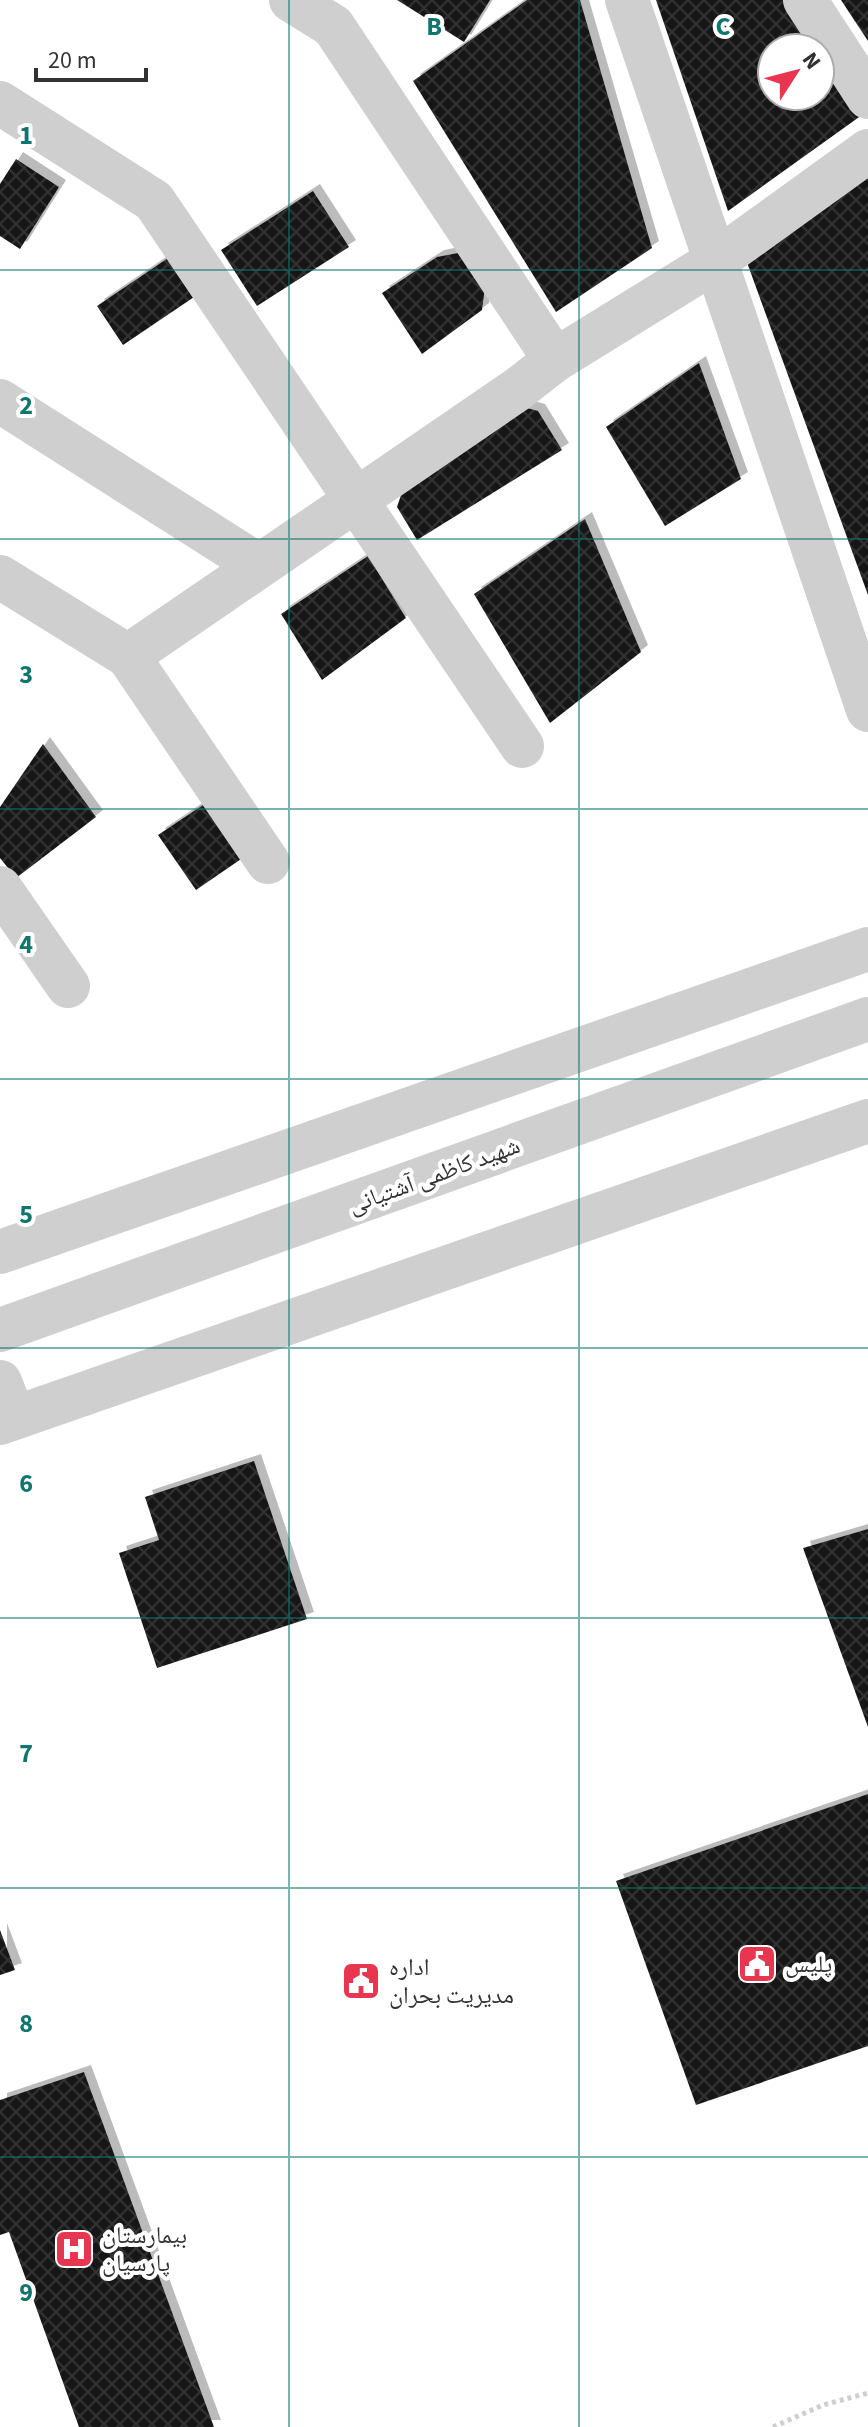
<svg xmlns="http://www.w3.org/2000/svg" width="868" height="2427" font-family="'Source Sans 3','Noto Naskh Arabic',sans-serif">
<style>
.building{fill:url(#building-cross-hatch);filter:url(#shadow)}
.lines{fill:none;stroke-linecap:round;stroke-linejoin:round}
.path{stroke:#cfcfcf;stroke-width:5;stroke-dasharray:4 4;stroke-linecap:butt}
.street{stroke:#cfcfcf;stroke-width:44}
.grid{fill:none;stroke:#0f766e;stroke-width:2;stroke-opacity:0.55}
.labels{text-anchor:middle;stroke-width:8;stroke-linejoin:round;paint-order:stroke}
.street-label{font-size:24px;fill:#323232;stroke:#fff}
.poi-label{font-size:24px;fill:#323232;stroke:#fff;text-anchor:start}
.grid-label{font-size:26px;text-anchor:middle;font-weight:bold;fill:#0f766e;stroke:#fff;stroke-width:8;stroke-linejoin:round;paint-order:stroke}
</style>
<defs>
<pattern id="building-cross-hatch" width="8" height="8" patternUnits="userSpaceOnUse" patternTransform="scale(2)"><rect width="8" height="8" fill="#191919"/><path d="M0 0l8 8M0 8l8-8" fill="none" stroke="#323232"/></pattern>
<filter id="shadow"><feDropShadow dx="7" dy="-7" stdDeviation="0" flood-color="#0004"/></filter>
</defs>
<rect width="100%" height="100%" fill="#fff"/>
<g class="building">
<path d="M397,0H490L464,42Z"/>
<path d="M527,0H580L652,248L556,312L413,81Z"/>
<path d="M656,0H789L819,48H772V96H820V49L862,115L728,211Z"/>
<path d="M841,0H868V41Z"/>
<path d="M16,159L59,187L20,249L0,236V184Z"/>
<path d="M868,166V595L745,257Z"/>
<path d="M313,191L349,247L257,306L221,250Z"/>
<path d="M458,253L485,287L482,310L422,354L382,293L437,257Z"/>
<path d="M174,254L200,293L123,345L97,306Z"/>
<path d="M699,363L741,479L665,526L606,427Z"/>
<path d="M516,405L538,411L562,450L417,540L397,507L406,480Z"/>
<path d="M585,519L641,652L550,723L474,594Z"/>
<path d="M368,556L406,618L322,680L281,614Z"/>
<path d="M43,744L96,817L16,878L0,858V807Z"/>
<path d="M206,803L244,857L196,890L158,835Z"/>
<path d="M254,1461L307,1619L157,1668L119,1553L159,1540L145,1497Z"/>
<path d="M868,1529V1727L803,1548Z"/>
<path d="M868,1794V2046L696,2105L616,1881Z"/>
<path d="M0,1930L15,1970L0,1975Z"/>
<path d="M84,2072L214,2427H79L9,2232L0,2235V2100Z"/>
</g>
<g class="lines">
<path class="path" d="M773,2427L823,2405L868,2393"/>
<g class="street">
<path d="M291,0L333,26L555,360"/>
<path d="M627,0L868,710"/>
<path d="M805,0L868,97"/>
<path d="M0,103L154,201L522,746"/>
<path d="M0,401L258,565"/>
<path d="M0,577L128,656L518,389L555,360L717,260L868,151"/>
<path d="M128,656L268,862"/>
<path d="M0,888L68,986"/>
<path d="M0,1252L868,949"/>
<path d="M0,1330L868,1019"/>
<path d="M0,1382L14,1418"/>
<path d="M0,1423L868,1121"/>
</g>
</g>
<path class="grid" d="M289,0V2427M579,0V2427M0,270H868M0,539H868M0,809H868M0,1079H868M0,1348H868M0,1618H868M0,1888H868M0,2157H868"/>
<defs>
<symbol id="civic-square" viewBox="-11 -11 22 22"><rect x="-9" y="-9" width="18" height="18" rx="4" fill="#e83651" stroke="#fff"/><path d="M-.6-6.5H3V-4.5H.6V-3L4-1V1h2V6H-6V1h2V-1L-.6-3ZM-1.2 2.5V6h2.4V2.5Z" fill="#fff"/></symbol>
<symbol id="hospital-square" viewBox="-11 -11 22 22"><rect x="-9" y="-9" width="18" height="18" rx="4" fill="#e83651" stroke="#fff"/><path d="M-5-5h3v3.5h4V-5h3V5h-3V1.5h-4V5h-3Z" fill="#fff"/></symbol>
</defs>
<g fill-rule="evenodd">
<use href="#civic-square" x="735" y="1942" width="44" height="44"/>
<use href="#civic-square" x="339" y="1959" width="44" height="44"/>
<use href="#hospital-square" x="52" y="2227" width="44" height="44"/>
</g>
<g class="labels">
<g class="street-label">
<text transform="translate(434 1175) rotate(-20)" y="8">شهید کاظمی آشتیانی</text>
</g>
<g class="poi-label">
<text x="785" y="1972">پلیس</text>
<text x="389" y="1975">اداره<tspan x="389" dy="28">مدیریت بحران</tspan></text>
<text x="102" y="2243">بیمارستان<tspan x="102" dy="28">پارسیان</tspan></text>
</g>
</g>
<g class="grid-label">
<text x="434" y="35">B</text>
<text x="723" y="35">C</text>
<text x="26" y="144">1</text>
<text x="26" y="414">2</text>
<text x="26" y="683">3</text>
<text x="26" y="953">4</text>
<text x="26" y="1223">5</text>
<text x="26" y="1492">6</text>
<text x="26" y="1762">7</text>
<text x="26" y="2032">8</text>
<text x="26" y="2301">9</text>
</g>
<g transform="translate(796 72) rotate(54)"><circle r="38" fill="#ffffff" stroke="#adadad" stroke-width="2"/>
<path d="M0-6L14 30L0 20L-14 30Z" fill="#e83651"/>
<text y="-12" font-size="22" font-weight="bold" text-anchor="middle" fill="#323232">N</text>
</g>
<path d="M36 68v12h110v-12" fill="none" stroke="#323232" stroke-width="4"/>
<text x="48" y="68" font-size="24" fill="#323232" stroke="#ffffff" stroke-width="6" paint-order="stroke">20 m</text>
</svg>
